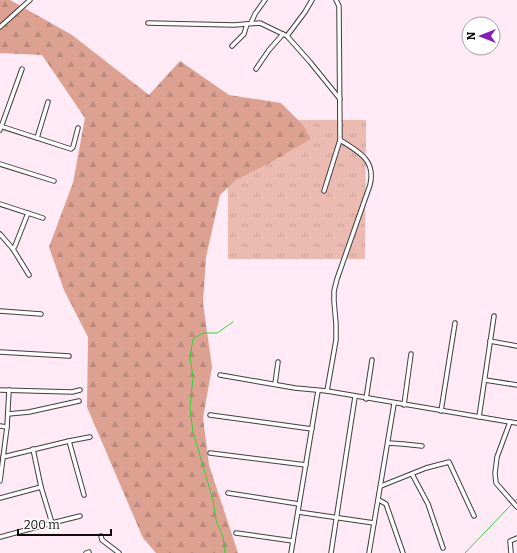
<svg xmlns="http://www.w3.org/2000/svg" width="517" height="553" font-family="Bitter,serif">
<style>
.grass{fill:url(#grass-tufts)}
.forest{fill:url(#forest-firs)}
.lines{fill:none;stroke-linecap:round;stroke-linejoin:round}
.stream{stroke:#2fd43a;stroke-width:1}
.street-casing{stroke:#3f3f3f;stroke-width:5.5}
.street{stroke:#fff;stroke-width:3.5}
</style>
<defs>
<pattern id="grass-tufts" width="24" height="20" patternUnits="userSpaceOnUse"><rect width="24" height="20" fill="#ebbbb2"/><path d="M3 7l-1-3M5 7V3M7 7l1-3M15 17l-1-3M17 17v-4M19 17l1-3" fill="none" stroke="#c8a098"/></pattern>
<pattern id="forest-firs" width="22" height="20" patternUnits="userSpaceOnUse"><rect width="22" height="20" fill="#dca191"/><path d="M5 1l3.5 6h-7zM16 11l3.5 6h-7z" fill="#bc897c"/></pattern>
</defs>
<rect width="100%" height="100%" fill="#ffeaf5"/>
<path class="grass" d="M228,120H366L365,259H228Z"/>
<path class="forest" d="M0,0H10L72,35L149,95L180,61L229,95L281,103L304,126L311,139L271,162L236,180L220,195L206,257L203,303L212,367L203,418L209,465L238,553H156L143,538L87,407L88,337L64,290L49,247L73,183L85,118L42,55L0,53Z"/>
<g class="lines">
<g class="stream">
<path d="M514,502L517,499"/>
<path d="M225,553L223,537L216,520L213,500L193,432L190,408L193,377L190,357L193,339L203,333H217L233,322"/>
<path d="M465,553L512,504"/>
</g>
<defs>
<g id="street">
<path d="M148,23L234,25L260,23L287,36L305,12L312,0"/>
<path d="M251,23L255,14L265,0"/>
<path d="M0,27L30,0"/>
<path d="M287,36L310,62L340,99"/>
<path d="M232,46L244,34L247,24"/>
<path d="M256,69L269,50L283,34"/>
<path d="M0,126L71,149L73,147L78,128"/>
<path d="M0,130L22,69"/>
<path d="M37,138L48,102"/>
<path d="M0,164L54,181"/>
<path d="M324,191L340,140L339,6L336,0"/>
<path d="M0,204L43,218"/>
<path d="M0,234L13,249L29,275"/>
<path d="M13,249L15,246L28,213"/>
<path d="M0,311L41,314"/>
<path d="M490,341L517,346"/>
<path d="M0,352L69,356"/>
<path d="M220,375L295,388L327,391L510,422L497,457L495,473L496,483L517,507"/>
<path d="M485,380L517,385"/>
<path d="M275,384L278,362"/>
<path d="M0,390L72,392L80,390"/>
<path d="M327,391L336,340V324L334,301V291L337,279L370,185C376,160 359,152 340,140"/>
<path d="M366,399L372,360"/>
<path d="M404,405L411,354"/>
<path d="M441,411L455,323"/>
<path d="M8,414L29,412L79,401"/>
<path d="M210,415L312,429"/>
<path d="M479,417L494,316"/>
<path d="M510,422L517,423"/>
<path d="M0,426L7,427"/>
<path d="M69,441L84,495"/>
<path d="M388,443L403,444L422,446"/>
<path d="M210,453L306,465"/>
<path d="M3,457L69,441L90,437"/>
<path d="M412,474L428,504L443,548"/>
<path d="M0,481L7,427L9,390"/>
<path d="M381,486L426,468L449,462L474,516"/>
<path d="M228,493L299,504"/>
<path d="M0,498L41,487"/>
<path d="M379,500L386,504L403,553"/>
<path d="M298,512L374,523"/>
<path d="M52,523L80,516"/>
<path d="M236,533L293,541"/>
<path d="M101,536L102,540L119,553"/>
<path d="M0,537L52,523L41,487L33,449"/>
<path d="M86,553L89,552"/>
<path d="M291,553L318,391"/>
<path d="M331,553L355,397"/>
<path d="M369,553L394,404"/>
<path d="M511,553L510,541L517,538"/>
</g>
</defs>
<use href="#street" class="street-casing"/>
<use href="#street" class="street"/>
</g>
<g transform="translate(481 36) rotate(270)"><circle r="19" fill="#ffffff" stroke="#9e9e9e"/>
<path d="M0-3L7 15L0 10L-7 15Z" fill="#831dc2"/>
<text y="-6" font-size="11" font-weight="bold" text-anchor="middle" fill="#0c0c0c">N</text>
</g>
<path d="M18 529v6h93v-6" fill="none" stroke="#0c0c0c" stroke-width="2"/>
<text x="24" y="529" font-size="12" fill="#0c0c0c" stroke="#ffffff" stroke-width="3" paint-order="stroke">200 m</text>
</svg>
